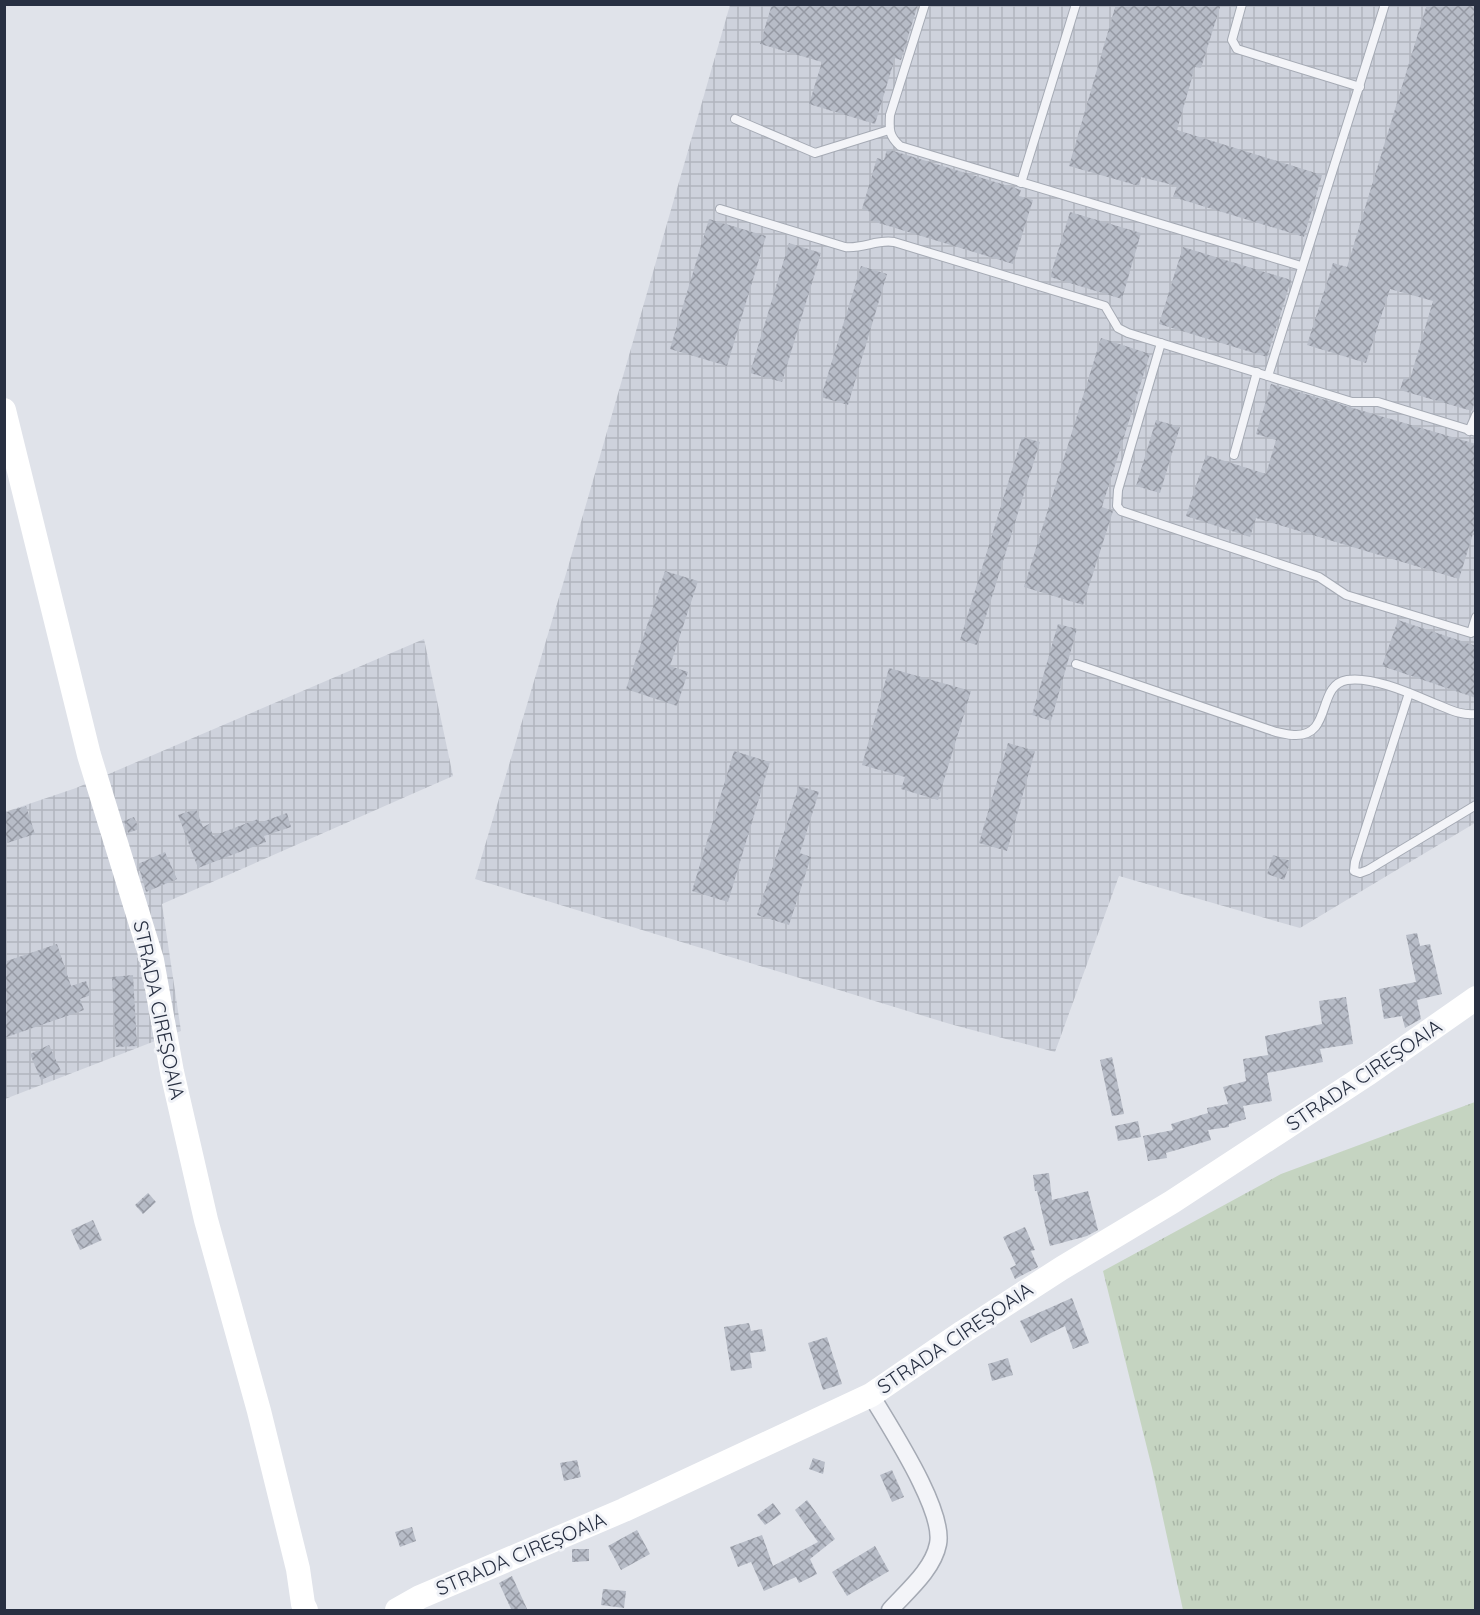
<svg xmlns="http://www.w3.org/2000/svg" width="1480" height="1615" font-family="Quicksand,sans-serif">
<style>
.industrial{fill:url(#industrial-grid)}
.grass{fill:url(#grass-tufts)}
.building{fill:url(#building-cross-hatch)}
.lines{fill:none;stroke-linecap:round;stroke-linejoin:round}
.lane-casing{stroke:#a5aab4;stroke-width:10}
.street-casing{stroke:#a5aab4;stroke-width:19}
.lane{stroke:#f3f4f8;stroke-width:8}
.street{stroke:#f3f4f8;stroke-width:16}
.secondary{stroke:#fff;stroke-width:24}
.labels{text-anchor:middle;stroke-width:6;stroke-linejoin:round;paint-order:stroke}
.street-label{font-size:20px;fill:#283042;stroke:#f0f2f7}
</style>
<defs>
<pattern id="industrial-grid" width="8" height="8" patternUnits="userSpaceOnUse" patternTransform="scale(1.5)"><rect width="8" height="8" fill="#ced2dc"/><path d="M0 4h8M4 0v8" fill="none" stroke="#b1b5be"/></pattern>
<pattern id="grass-tufts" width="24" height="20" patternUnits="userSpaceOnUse" patternTransform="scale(1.5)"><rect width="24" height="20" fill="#c5d4c1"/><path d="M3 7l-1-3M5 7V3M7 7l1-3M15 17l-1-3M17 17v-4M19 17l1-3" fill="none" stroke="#a9b6a7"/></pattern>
<pattern id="building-cross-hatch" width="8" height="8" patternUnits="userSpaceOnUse" patternTransform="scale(1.5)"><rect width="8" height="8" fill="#b7bcc7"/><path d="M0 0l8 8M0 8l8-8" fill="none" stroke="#9599a3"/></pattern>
</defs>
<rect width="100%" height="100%" fill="#e0e3ea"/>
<g class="industrial">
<path d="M730,5H1475V823L1300,928L1119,876L1055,1052L950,1024L475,879L568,567Z"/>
<path d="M424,639L453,776L162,904L181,1031L5,1099V812L76,788Z"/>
</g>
<path class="grass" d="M1475,1102V1610H1183L1152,1468L1103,1271L1281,1174Z"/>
<g class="building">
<path d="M772,4H918L901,60L895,58L875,124L809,104L822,62L760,44Z"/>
<path d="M1116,4H1221L1201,68L1195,67L1177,130L1322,175L1304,237L1173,197L1177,186L1141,177L1139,186L1069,166Z"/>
<path d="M1427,4H1476V397L1472,411L1400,390L1404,377L1410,379L1433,301L1390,289L1366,363L1307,345L1333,263L1347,267Z"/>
<path d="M887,149L1021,190L1019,196L1033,200L1013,264L869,220L871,212L862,209L877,158L884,160Z"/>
<path d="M1070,212L1141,233L1122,299L1050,277Z"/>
<path d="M709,219L766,236L727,366L670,349Z"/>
<path d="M789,243L821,253L782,382L750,373Z"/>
<path d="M1183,247L1291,280L1267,357L1159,324Z"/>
<path d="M861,266L887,274L848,405L821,397Z"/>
<path d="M1101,338L1150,354L1102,507L1113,511L1083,605L1024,587Z"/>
<path d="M1271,384L1476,444V524L1459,579L1256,518L1250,537L1186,516L1206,455L1266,474L1276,440L1256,434Z"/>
<path d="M1156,420L1180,427L1160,493L1136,486Z"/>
<path d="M1022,437L1040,442L977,645L960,640Z"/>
<path d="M665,571L698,581L670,666L688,672L677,706L626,689Z"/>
<path d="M1398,620L1476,646V698L1382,666Z"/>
<path d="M1058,624L1077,629L1051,721L1032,715Z"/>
<path d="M889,668L971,691L938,800L901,789L905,777L862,765Z"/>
<path d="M1008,743L1035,751L1007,851L979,843Z"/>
<path d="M734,751L770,762L728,902L692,891Z"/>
<path d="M799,786L819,792L800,853L811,857L789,925L757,915Z"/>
<path d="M26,806L35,834L4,844V813Z"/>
<path d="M196,809L203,827L209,824L213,836L258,819L259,823L287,813L291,827L264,836L266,842L198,868L178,815Z"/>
<path d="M134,817L139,829L128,833L124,821Z"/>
<path d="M165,852L177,879L146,892L138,864Z"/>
<path d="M1273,855L1291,861L1284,880L1267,874Z"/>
<path d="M1417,933L1420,946L1430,944L1442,994L1417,1000L1421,1019L1405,1028L1402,1016L1384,1019L1379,989L1416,982L1406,935Z"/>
<path d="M57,944L71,986L86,981L91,995L80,999L84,1010L4,1038V962Z"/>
<path d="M133,975L137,1046L116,1047L112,977Z"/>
<path d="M1346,997L1353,1044L1320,1049L1323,1062L1267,1073L1272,1101L1243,1106L1246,1119L1229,1124V1127L1208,1130L1211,1140L1166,1153L1167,1158L1148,1161L1143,1136L1173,1130L1171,1124L1208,1113L1207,1108L1228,1104L1223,1087L1246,1081L1243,1059L1268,1055L1265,1036L1322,1024L1319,1001Z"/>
<path d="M49,1045L61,1071L41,1080L30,1054Z"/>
<path d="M1112,1057L1124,1114L1112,1116L1100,1060Z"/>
<path d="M1138,1121L1141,1137L1118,1141L1115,1126Z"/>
<path d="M1049,1173L1052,1200L1088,1191L1098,1230L1087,1236L1050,1246L1037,1191H1035L1033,1175Z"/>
<path d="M148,1193L156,1202L143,1214L135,1205Z"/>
<path d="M93,1220L102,1240L80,1250L71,1230Z"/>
<path d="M1025,1227L1035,1250L1031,1251L1038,1267L1015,1279L1010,1268L1016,1265L1003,1237Z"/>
<path d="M1072,1298L1089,1343L1073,1349L1065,1326L1031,1343L1020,1321Z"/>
<path d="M749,1323L751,1331L762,1329L766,1351L750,1353L752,1368L731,1371L724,1327Z"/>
<path d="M827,1337L842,1384L823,1390L808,1343Z"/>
<path d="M1008,1358L1013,1375L992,1381L988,1364Z"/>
<path d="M813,1458L825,1462L823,1474L809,1469Z"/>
<path d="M577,1460L581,1477L564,1481L560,1463Z"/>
<path d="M892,1470L904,1497L892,1502L880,1475Z"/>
<path d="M807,1500L835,1539L810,1559L817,1574L799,1583L796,1577L764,1591L751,1562L738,1567L730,1547L762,1535L773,1566L818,1542L795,1510Z"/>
<path d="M773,1503L781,1514L765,1525L757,1515Z"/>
<path d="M412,1527L416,1541L400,1547L395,1532Z"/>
<path d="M637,1530L650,1554L621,1570L608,1546Z"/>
<path d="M875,1546L889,1571L847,1596L832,1572Z"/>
<path d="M572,1549H589V1561L572,1562Z"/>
<path d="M512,1576L528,1611H512L499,1583Z"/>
<path d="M603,1589L626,1591L624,1608L601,1605Z"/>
</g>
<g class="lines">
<defs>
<g id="lane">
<path d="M925,4L890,115C889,130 889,136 900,146L1301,266"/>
<path d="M1242,4L1232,40L1237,49L1360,87"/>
<path d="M735,119L815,153L889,130"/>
<path d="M1021,183L1076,4"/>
<path d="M720,209L845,247C863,249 877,239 894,242L1105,306L1118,328L1128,333L1352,402H1378L1476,432"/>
<path d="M1161,343L1118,490L1117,506L1121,511L1319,577L1346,595L1471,633L1476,617"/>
<path d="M1268,376L1385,4"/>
<path d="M1469,431L1476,415"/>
<path d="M1234,455L1257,372"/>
<path d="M1076,664L1276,732C1282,733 1288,735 1294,735C1333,737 1316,685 1347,680C1373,676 1412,694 1436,704C1449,709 1461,716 1476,714"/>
<path d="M1409,693L1355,862L1354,871L1360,873L1368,870L1476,805"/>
</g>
<path id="street" d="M871,1395C889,1426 945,1510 938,1544C933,1570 906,1592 890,1610"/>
</defs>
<use href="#lane" class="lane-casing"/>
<use href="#street" class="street-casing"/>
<use href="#lane" class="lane"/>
<use href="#street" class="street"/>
<g class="secondary">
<path d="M4,410L89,755L152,960L172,1072L206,1220L259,1411L298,1569L303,1604L306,1610"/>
<path d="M397,1610L420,1597L624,1510L871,1395L963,1332L1062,1268L1172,1202L1369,1073L1476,998"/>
</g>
</g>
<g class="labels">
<g class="street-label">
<text transform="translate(159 1010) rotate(78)" y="7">STRADA CIREȘOAIA</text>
<text transform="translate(1364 1075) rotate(-34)" y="7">STRADA CIREȘOAIA</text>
<text transform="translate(955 1338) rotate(-34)" y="7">STRADA CIREȘOAIA</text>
<text transform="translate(521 1554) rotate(-23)" y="7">STRADA CIREȘOAIA</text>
</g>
</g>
<rect width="1480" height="1615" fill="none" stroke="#283042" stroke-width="12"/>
</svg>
